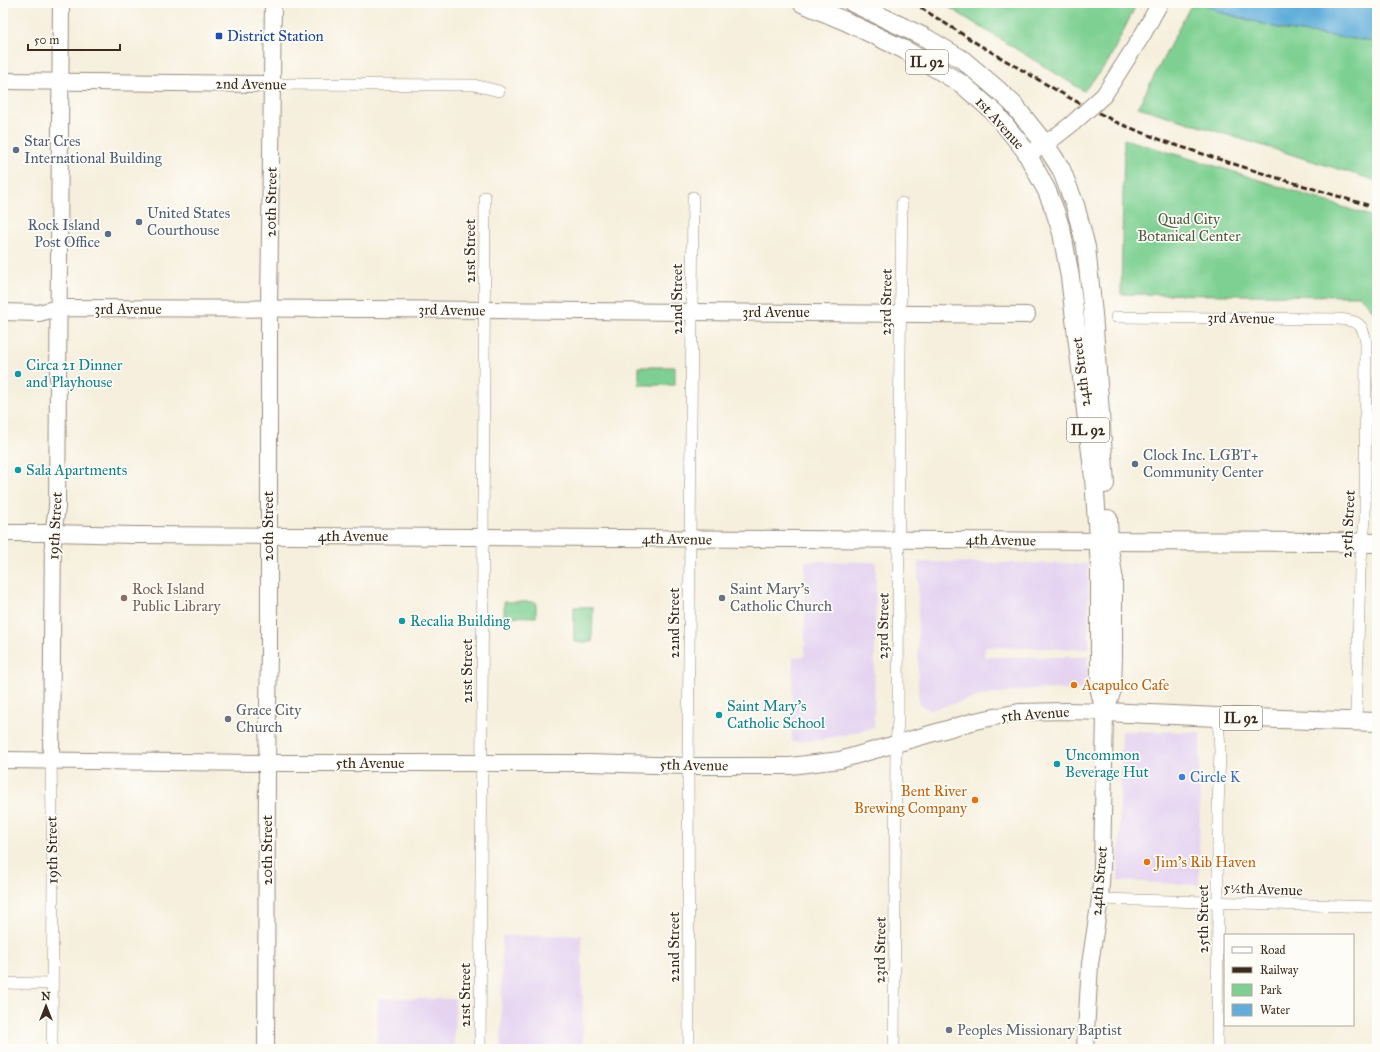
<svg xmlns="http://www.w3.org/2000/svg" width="1380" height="1052" font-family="'IM FELL Great Primer',serif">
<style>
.built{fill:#e5d3f1}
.green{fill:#7ed092;stroke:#5c7d58}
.water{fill:#61aeda;stroke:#4e6c7c}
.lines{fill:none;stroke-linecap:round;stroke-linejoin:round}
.street-casing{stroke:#988c7e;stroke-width:12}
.secondary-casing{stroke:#988c7e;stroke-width:18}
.primary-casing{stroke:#988c7e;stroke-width:20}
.street{stroke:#fff;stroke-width:11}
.secondary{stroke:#fff;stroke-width:16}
.primary{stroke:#fff;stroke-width:18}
.rail{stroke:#3b2a1e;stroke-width:3;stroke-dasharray:6 3;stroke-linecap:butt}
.secondary-bridge-casing{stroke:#988c7e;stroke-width:18;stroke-linecap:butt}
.secondary-bridge{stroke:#fff;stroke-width:16}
.transit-dot{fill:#1a4fb4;stroke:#fdfcf7;stroke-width:1.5}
.service-dot{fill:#5c6f8a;stroke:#fdfcf7;stroke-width:1.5}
.culture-dot{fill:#0f9aa8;stroke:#fdfcf7;stroke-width:1.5}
.education-dot{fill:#8d6e63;stroke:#fdfcf7;stroke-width:1.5}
.worship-dot{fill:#6b7280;stroke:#fdfcf7;stroke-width:1.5}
.food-dot{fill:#e8710a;stroke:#fdfcf7;stroke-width:1.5}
.shop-dot{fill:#3f7fe0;stroke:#fdfcf7;stroke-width:1.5}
.labels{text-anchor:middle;stroke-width:3.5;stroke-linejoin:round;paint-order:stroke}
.shield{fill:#fdfcf7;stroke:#75695f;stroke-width:1}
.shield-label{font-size:14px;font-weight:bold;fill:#3b2a1e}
.transit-label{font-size:15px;fill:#164399;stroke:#fdfcf7;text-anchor:start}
.street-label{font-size:15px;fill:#3b2a1e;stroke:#fdfcf7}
.service-label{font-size:15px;fill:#4e5e75;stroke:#fdfcf7;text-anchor:start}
.park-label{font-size:15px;fill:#4f5c41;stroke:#fdfcf7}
.culture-label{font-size:15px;fill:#0d838f;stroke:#fdfcf7;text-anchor:start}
.education-label{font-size:15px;fill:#785e54;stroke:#fdfcf7;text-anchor:start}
.worship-label{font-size:15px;fill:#5b616d;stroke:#fdfcf7;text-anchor:start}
.food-label{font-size:15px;fill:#c56008;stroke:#fdfcf7;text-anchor:start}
.shop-label{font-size:15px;fill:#366cbe;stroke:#fdfcf7;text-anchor:start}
</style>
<rect width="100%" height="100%" fill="#fdfcf7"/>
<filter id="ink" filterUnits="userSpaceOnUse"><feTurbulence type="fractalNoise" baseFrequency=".025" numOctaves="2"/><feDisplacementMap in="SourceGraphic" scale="8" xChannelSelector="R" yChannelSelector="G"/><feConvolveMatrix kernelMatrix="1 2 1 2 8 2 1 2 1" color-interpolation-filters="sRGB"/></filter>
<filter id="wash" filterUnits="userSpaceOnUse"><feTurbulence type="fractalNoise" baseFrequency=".012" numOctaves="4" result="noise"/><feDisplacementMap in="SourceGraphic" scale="16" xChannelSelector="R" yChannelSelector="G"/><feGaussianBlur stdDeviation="0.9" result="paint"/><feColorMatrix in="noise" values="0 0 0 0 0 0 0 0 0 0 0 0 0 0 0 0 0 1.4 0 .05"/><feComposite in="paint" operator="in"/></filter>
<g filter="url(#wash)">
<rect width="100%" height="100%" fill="#f6efdd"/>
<g class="built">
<path d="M805,561L876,562L874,728L821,740L792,742L793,657L805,656Z"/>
<path d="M918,562L1088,564L1089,649L985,647L984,657H1088L1087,690L1033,689L984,695L930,710L918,704Z"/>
<path d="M1122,731L1200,732L1199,885L1118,881Z"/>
<path d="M582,935L583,1049H501L502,936Z"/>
<path d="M378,998L455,999L454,1049H377Z"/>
</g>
<g class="green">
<path d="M942,3H1137L1108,62L1084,91Z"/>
<path d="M1192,3H1203L1219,12L1286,30L1377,42V181L1138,107Z"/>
<path d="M1124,139L1225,169L1377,218V520H1376V314L1360,296L1121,294Z"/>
<rect x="639" y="367" width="36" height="18"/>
<path d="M504,602H536V617L504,616Z"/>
<path d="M574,607H593L592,642H574Z"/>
</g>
<path class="water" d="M1203,3H1377V42L1286,30L1219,12Z"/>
</g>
<g filter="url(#ink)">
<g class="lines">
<defs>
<g id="street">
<path d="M272,84L474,85L499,91"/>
<path d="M1116,317L1339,319C1358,321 1363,323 1366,343L1365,520L1360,570L1356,721"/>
<path d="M51,760L53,876L52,1049"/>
<path d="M1100,899L1377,907"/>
<path d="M3,983L52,984"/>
<path d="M480,1049L485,197"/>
<path d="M689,1049L688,766L693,197"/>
<path d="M894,1049L896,743L898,721L899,428L902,203"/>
<path d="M1217,1049L1218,902V809L1220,751L1218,717"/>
</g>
<g id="secondary">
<path d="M3,81L272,84"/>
<path d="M1028,155L1055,137L1073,123"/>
<path d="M3,312L39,313L58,308L372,309L1027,315"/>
<path d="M3,533H53L133,535L1109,541L1114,575V655L1113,690L1105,712L1102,867L1100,899L1090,964L1085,1049"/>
<path d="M3,760L267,763H589L688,766H790L840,760L975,721L1019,712L1067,711L1105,712"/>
<path d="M51,760L53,533L57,508L61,3"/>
<path d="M266,1049L267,763L269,652V309L273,3"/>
</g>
<g id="primary">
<path d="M802,3L845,21L905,50L962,84L996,114L1025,150L1047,191L1055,211L1062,233L1070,277L1094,478L1100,567V691L1105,712L1218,717L1377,722"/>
<path d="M853,3L926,38L963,60L997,89L1013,104L1045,144L1061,169L1075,205L1086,247L1093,314L1105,484"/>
<path d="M1108,519L1109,541L1329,542L1377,543"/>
</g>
</defs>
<use href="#street" class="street-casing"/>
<use href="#secondary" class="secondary-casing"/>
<use href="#primary" class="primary-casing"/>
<use href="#street" class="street"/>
<use href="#secondary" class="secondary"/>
<use href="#primary" class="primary"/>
<path class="rail" d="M913,3L981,46L1068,97L1118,123L1169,143L1268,175L1377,208"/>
<defs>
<path id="secondary-bridge" d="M1073,123L1104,95L1143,34L1160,3"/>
</defs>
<use href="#secondary-bridge" class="secondary-bridge-casing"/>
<use href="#secondary-bridge" class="secondary-bridge"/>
</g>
</g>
<rect class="transit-dot" x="215" y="32" width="8" height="8" rx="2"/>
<g class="service-dot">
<circle cx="16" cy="150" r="4"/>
<circle cx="139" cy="222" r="4"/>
<circle cx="108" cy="234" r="4"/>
<circle cx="1135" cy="464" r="4"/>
</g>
<g class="culture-dot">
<circle cx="18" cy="374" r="4"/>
<circle cx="18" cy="470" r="4"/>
<circle cx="402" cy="621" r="4"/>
<circle cx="719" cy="715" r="4"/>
<circle cx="1057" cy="764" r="4"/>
</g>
<circle class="education-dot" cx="124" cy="598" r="4"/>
<g class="worship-dot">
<circle cx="722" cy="598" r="4"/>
<circle cx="228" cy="719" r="4"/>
<circle cx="949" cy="1030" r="4"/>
</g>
<g class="food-dot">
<circle cx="1074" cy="685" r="4"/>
<circle cx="975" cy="800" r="4"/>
<circle cx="1147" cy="862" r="4"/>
</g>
<circle class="shop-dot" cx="1182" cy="777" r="4"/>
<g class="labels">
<g class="shield">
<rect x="906" y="50" width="42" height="24" rx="3"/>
<rect x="1067" y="418" width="42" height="24" rx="3"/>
<rect x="1220" y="706" width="42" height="24" rx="3"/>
</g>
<g class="shield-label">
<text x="927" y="67">IL 92</text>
<text x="1088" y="435">IL 92</text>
<text x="1241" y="723">IL 92</text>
</g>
<g class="transit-label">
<text x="227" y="41">District Station</text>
</g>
<g class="street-label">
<text transform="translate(251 84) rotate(1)" y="5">2nd Avenue</text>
<text transform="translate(1000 123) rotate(48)" y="5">1st Avenue</text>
<text transform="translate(271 202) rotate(-89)" y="5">20th Street</text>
<text transform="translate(470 251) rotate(-90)" y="5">21st Street</text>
<text transform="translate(677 299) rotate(-90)" y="5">22nd Street</text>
<text transform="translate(886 302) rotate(-89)" y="5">23rd Street</text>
<text x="128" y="314">3rd Avenue</text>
<text transform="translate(452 310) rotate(1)" y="5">3rd Avenue</text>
<text x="776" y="317">3rd Avenue</text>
<text transform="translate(1241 318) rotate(1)" y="5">3rd Avenue</text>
<text transform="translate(1081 372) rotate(-97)" y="5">24th Street</text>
<text transform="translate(1348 524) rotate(-87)" y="5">25th Street</text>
<text transform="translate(55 526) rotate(-87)" y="5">19th Street</text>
<text transform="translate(268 526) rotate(-90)" y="5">20th Street</text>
<text x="353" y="541">4th Avenue</text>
<text transform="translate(677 539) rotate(1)" y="5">4th Avenue</text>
<text transform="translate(1001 540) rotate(1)" y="5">4th Avenue</text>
<text transform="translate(674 623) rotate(-90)" y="5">22nd Street</text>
<text transform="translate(883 626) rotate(-89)" y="5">23rd Street</text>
<text transform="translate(467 671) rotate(-90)" y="5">21st Street</text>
<text transform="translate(1035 714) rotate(-4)" y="5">5th Avenue</text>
<text x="370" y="768">5th Avenue</text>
<text transform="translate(694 765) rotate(1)" y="5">5th Avenue</text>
<text transform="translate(52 850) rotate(-91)" y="5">19th Street</text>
<text transform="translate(267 850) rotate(-90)" y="5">20th Street</text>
<text transform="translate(1099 881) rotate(-85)" y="5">24th Street</text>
<text transform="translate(1263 889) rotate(2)" y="5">5½th Avenue</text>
<text transform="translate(1203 919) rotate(-90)" y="5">25th Street</text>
<text transform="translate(674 947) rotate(-90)" y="5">22nd Street</text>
<text transform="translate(880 950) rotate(-89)" y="5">23rd Street</text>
<text transform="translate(465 995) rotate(-90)" y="5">21st Street</text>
</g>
<g class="service-label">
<text x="24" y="146">Star Cres<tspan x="24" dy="17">International Building</tspan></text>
<text x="147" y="218">United States<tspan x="147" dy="17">Courthouse</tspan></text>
<text x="100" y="230" text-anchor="end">Rock Island<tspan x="100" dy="17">Post Office</tspan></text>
<text x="1143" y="460">Clock Inc. LGBT+<tspan x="1143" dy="17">Community Center</tspan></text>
</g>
<g class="park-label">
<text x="1189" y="224">Quad City<tspan x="1189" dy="17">Botanical Center</tspan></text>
</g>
<g class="culture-label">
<text x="26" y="370">Circa 21 Dinner<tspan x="26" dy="17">and Playhouse</tspan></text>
<text x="26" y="475">Sala Apartments</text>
<text x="410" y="626">Recalia Building</text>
<text x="727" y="711">Saint Mary's<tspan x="727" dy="17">Catholic School</tspan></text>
<text x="1065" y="760">Uncommon<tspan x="1065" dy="17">Beverage Hut</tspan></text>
</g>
<g class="education-label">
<text x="132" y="594">Rock Island<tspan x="132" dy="17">Public Library</tspan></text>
</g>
<g class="worship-label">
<text x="730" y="594">Saint Mary's<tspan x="730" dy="17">Catholic Church</tspan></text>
<text x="236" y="715">Grace City<tspan x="236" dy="17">Church</tspan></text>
<text x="957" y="1035">Peoples Missionary Baptist</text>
</g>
<g class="food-label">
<text x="1082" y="690">Acapulco Cafe</text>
<text x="967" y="796" text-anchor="end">Bent River<tspan x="967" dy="17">Brewing Company</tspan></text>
<text x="1155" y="867">Jim's Rib Haven</text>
</g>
<g class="shop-label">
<text x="1190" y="782">Circle K</text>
</g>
</g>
<rect width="1380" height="1052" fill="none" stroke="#fdfcf7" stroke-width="16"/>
<rect x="1224" y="934" width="130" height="92" fill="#fdfcf7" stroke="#afa8a0"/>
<rect x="1232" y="947" width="20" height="6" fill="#ffffff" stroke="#afa8a0"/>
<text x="1260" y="954" font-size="12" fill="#3b2a1e">Road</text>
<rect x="1232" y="967" width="20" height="6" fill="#3b2a1e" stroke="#afa8a0"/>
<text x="1260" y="974" font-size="12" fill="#3b2a1e">Railway</text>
<rect x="1232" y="984" width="20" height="12" fill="#7ed092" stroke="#afa8a0"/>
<text x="1260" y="994" font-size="12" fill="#3b2a1e">Park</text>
<rect x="1232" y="1004" width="20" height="12" fill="#61aeda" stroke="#afa8a0"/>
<text x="1260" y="1014" font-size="12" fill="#3b2a1e">Water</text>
<g transform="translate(46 1006)" stroke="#fdfcf7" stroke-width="3" paint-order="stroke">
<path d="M0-3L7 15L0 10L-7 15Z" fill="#3b2a1e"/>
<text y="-6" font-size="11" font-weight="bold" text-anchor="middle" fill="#3b2a1e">N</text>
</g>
<path d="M28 44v6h92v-6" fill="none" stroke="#3b2a1e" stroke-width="2"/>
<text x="34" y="44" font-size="12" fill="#3b2a1e" stroke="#fdfcf7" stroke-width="3" paint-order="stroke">50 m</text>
</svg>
